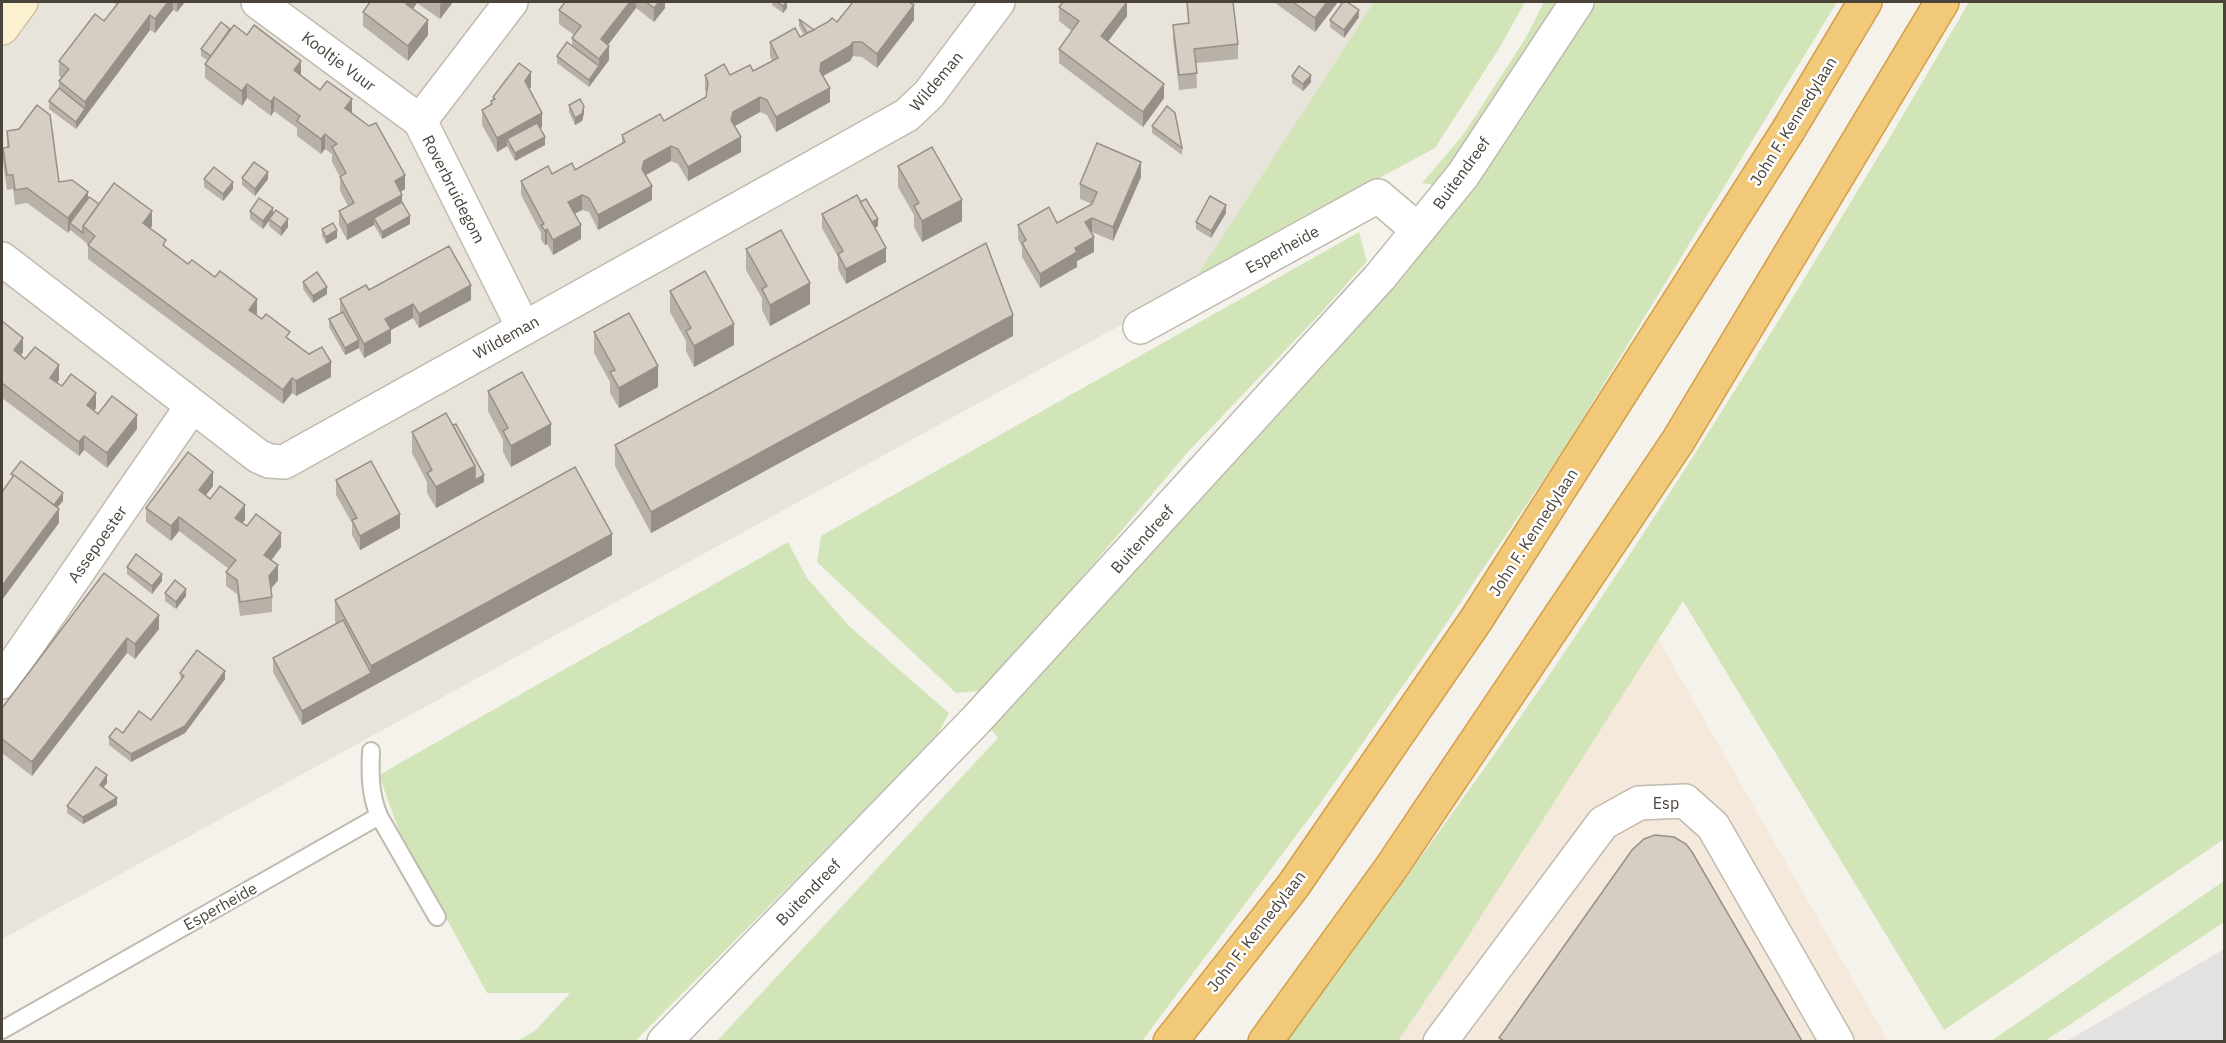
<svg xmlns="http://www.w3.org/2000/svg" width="2226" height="1043" font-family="'IBM Plex Sans',sans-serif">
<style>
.residential{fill:#e8e4db}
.commercial{fill:#f4e9da}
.green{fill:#d2e5b9}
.parking{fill:#e4e2e0}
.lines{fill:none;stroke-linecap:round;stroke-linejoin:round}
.lane-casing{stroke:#c0baaf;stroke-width:20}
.street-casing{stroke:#c0baaf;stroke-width:36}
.secondary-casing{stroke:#d0c3a0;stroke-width:36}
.highway-casing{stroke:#d29e49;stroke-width:36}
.lane{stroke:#fff;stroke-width:16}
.street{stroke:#fff;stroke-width:33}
.secondary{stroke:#fbf0d0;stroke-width:33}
.highway{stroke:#f2c979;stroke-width:33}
.wall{fill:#b8b1a7}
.shaded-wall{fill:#969088}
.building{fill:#d6cec2;stroke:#969088;stroke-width:1.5}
.labels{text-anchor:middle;stroke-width:5;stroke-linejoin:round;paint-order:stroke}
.street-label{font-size:16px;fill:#49433a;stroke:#fff}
</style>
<rect width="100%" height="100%" fill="#f5f2ec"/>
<path class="residential" d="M2,2H1390L1204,271L1150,309L2,939Z"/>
<path class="commercial" d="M1649,623L1888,1041L1348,1042Z"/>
<g class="green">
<path d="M1374,2H1525L1500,47L1435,148L1197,276Z"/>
<path d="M1544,2H1565L1437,185L1422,183L1463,135L1525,39Z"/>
<path d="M1593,2H1837L1564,449L1433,643L1319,805L1142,1041L716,1042L998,738L983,720L1499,151Z"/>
<path d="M1969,2H2224V839L1944,1030L1683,601L1460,949L1398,1041L1284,1042C1371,925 1459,807 1541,687C1653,523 1759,355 1861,185C1898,125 1933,63 1969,2Z"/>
<path d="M1359,232L1367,261L1319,315L1186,454L1063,600L979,691L956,693L817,562L821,536Z"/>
<path d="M788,542L807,578L849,626L949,713L935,739L635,1041H517L535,1031L570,993H487L399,831L379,775Z"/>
<path d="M2224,881V922L2045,1041H1991Z"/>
</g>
<path class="parking" d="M2224,949V1041H2067Z"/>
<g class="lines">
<defs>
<g id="lane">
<path d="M371,751C370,775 370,794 379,816L437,917"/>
<path d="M2,1030L379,816"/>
</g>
<g id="street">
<path d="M258,2L420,121"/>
<path d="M511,2L420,121L523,327"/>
<path d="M2,259L258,456L269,461L284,462L907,115L929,94L998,2"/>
<path d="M1140,327L1378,196L1418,230"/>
<path d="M2,682L192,406"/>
<path d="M664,1042L977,719L1380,277L1463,175L1577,2"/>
<path d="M1440,1042L1603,823L1639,803L1685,801L1713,826L1837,1042"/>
</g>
<path id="secondary" d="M2,28L21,2"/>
<g id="highway">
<path d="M1170,1042L1293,886L1476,620L1789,129L1865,2"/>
<path d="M1265,1042L1391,868L1678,441L1942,2"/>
</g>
</defs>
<use href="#lane" class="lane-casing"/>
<use href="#street" class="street-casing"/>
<use href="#secondary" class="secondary-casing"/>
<use href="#highway" class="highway-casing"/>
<use href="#lane" class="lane"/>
<use href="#street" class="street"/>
<use href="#secondary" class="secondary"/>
<use href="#highway" class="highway"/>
</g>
<g class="wall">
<path d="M114,2H185L177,12L173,10L155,33L150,30L76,129L49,109V101L59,88V81L62,78L59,76V61L104,21L117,5L114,3Z"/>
<path d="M370,2H453L440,19L417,3L413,9L428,35L408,61L363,26V12Z"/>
<path d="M565,2H665V8L654,22L636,8L608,45L609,60L589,87L557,63V56L572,45V38L574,35L559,24V10Z"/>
<path d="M772,2H787V8L783,13L772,5Z"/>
<path d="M1187,2L1238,44V59L1196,63L1197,88L1179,90L1173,39V25L1188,23Z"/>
<path d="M1274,2H1338L1315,32Z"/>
<path d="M1059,7L1127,16L1108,41L1164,98L1143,127L1059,63V49L1072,31L1059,21Z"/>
<path d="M1359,17L1344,38L1330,27V20Z"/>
<path d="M799,19L814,30L837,22L914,20L877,68L862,57L853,56L850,61L823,76L830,102L776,132L767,115L760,112L734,126L741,152L688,181L678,164L671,161L646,175L652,200L598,230L589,212L582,210L574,214L581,239L553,255L547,244L545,245L541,240V233L521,195V181L575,170L622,143V135L664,121L706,97L707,94L705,90V75H730L753,71L772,61L770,56V42L800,37L804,35L799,26Z"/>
<path d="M230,29L301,75L352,113L405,189L401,192L402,202L410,224L382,239L374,225L347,240L339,225V211L348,206L340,191V177L332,162V154L325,149L321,154L297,136V128L274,111L271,116L247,98L242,106L205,78V64L207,60L201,56V49Z"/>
<path d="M1292,76L1311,82L1303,91L1292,83Z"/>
<path d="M531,87L529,89L542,127L540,128L545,145L515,161L507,146L497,152L482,125V110L491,105V101L493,100V97Z"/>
<path d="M569,105L584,113L582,121L575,125L569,112Z"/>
<path d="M1152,126L1182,148V155L1152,133Z"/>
<path d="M7,131L59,182L99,204L152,226L150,228L166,248L188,264L257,313L256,315L290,340L331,377L296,396L292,393L283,404L88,259V245L83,240L70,230L68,233L27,203L15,205L13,189L7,190L3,162V148L7,147Z"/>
<path d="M898,166L962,221L922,242L914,227V215L898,187Z"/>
<path d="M1141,177L1113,241L1092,232L1091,233L1094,252L1077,261V267L1040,288L1022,257V247L1018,239V225L1057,223L1092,204L1080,199V184Z"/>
<path d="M242,178L268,179L255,196L242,185Z"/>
<path d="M204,179L233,189L223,201L204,187Z"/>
<path d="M860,202L878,226L875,228L886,262L846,284L838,269V257L822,228V214Z"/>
<path d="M250,211L273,214L288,227L281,236L269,226V221L263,229L250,219Z"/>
<path d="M1226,213L1211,238L1196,229V222Z"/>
<path d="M322,229L337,238L326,244L322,236Z"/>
<path d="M746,249L810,304L770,326L762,310V298L746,270Z"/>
<path d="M303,282L327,294L313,303L303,289Z"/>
<path d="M369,290L471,300L419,328L413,318L391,330V343L364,358L359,348L345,355L329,327V319L340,313V299Z"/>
<path d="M670,291L734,345L694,367L686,351V341L670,312Z"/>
<path d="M2,321L23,352L21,356L59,380L57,383L96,408L94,411L98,414L137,429L107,468L84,450L79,456L2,398Z"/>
<path d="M594,332L658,387L619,408L610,393V382L594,353Z"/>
<path d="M1013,336L651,533L615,466V445Z"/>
<path d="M488,391L551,445L511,467L503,452V440L488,411Z"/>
<path d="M412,432L484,482L436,508L427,493V482L412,453Z"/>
<path d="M336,480L400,528L360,550L352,535V523L336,495Z"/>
<path d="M213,486L206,495L245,520L242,523L247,526L281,547L271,561L278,580L271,589L272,597V612L240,616L237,594L226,586V572L229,569L179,531L171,541L146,522V508Z"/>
<path d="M612,555L302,725L273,672V658L336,623L335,621V600Z"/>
<path d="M127,567L162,581L152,594L127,574Z"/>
<path d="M104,573L159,629L135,659L127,653L32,776L2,753V708Z"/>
<path d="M165,593L186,596L176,609L165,601Z"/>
<path d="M180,673L225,679L185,733L131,762L109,745V737L123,733L151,720L181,681Z"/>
<path d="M107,783L103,787L117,805L83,824L67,813V806Z"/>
</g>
<g class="shaded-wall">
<path d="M168,2H173V10L155,33V19Z"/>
<path d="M177,2H185L177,12Z"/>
<path d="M408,2H417V3L406,18V4Z"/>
<path d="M442,2H453L440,19V5Z"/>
<path d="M630,2H636V8L601,54V39Z"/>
<path d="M659,2H665V8L654,22V8Z"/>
<path d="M787,2V8L783,13V6Z"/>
<path d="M1127,2V16L1101,51V36Z"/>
<path d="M1327,2H1338L1315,32V18Z"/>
<path d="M914,5V20L877,68V54Z"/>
<path d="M1359,10V17L1344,38V30Z"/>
<path d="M150,15V30L76,129V122L85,109V102Z"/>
<path d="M428,20V35L408,61V46Z"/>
<path d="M853,42V56L850,61L821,77L820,71L821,63Z"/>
<path d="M609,46V60L589,87V80L599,66V59Z"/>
<path d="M301,61V76L294,70Z"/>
<path d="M531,72V87L525,95V81Z"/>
<path d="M1311,75V82L1303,91V84Z"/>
<path d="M247,84V98L242,106V91Z"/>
<path d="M1164,84V98L1143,127V112Z"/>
<path d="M830,88V102L776,132V117Z"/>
<path d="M274,97V111L271,116V102Z"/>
<path d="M760,97V112L733,127L731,120L733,112Z"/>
<path d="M352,99V113L345,108Z"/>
<path d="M584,106V113L582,121L575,125V118Z"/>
<path d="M542,113V127L511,145L507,139V146L497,152V138Z"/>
<path d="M325,134V149L321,154V139Z"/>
<path d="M545,137V145L515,161V153Z"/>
<path d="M741,137V152L688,181V167Z"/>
<path d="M671,146V161L644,176L642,169L644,161Z"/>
<path d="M1141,162V177L1113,241V227Z"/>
<path d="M268,172V179L255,196V189Z"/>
<path d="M405,175V189L395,195V181Z"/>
<path d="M233,182V189L223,201V194Z"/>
<path d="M652,186V200L598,230V215Z"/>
<path d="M88,192V206L70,223V230L68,233V218Z"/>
<path d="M402,195V209L374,218V225L347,240V225Z"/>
<path d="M582,195V210L568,217V202Z"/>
<path d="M962,200V221L922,242V221Z"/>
<path d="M1226,205V213L1211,238V231Z"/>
<path d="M273,208V216L269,219V221L263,229V221Z"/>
<path d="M152,211V226L143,237V223Z"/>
<path d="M410,216V224L382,239V232Z"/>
<path d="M1092,218V232L1085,237V222Z"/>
<path d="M288,219V227L281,236V228Z"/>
<path d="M878,219V226L869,231V224Z"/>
<path d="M581,225V239L553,255V240Z"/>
<path d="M547,229V244L545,245V231Z"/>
<path d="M337,230V238L326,244V237Z"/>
<path d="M1094,237V252L1077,261V267L1040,288V274L1075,248Z"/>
<path d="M886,248V262L846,284V269Z"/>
<path d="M810,283V304L770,326V305Z"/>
<path d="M471,285V300L419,328V314Z"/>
<path d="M327,287V294L313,303V296Z"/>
<path d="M257,299V313L249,324V310Z"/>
<path d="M413,304V318L391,330V343L364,358V344L385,319Z"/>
<path d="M1013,315V336L651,533V512Z"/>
<path d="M734,324V345L694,367V346Z"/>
<path d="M23,338V352L14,365V350Z"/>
<path d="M359,340V348L345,355V348Z"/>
<path d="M331,362V377L296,396V381Z"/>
<path d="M59,365V380L50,392V378Z"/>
<path d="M658,366V387L619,408V388Z"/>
<path d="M292,378V393L283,404V390Z"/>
<path d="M96,393V408L87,420V405Z"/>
<path d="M137,415V429L107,468V453Z"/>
<path d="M551,424V445L511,467V446Z"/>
<path d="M84,436V450L79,456V442Z"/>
<path d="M475,466L484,475V482L436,508V487Z"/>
<path d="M213,472V486L199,504V490Z"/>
<path d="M63,493V501L53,513V506Z"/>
<path d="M245,505V520L235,532V518Z"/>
<path d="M59,509V523L2,600V586Z"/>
<path d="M400,514V528L360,550V536Z"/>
<path d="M179,517V531L171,541V526Z"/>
<path d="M281,533V547L264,570V555Z"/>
<path d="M612,534V555L302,725V711L371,673V666Z"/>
<path d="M278,565V580L269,591V576Z"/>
<path d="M162,574V581L152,594V586Z"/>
<path d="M186,589V596L176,609V602Z"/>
<path d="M159,615V629L135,659V644Z"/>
<path d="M127,638V653L32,776V762Z"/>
<path d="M225,671V679L185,733L131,762V754Z"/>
<path d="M107,775V783L100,792V785Z"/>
<path d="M117,798V805L83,824V817Z"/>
</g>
<g class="building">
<path d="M119,2H168L155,19L150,15L85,102L59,81L69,69L59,61L95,14L104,21Z"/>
<path d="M370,2H408L406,4L428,20L408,46L363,12Z"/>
<path d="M565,2H630L601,39L609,46L599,59L572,38L581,26L559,10Z"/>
<path d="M646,2H659L654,8Z"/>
<path d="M777,2H787L783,6Z"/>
<path d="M853,2H909L914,5L877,54L862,42H853L850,46L821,63L820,71L830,88L776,117L767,100L760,97L733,112L731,120L741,137L688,167L678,149L671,146L644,161L642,169L652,186L598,215L589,198L582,195L568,202L581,225L553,240L547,229L545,231L541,225L544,224L521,181L548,166L552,174L572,163L575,170L625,142L622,135L660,114L664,121L706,97L708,82L705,75L724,64L730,75L750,65L753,71L778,58L770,42L795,28L800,37L828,22L832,18L837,22Z"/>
<path d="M1063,2H1127L1101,36L1164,84L1143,112L1059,49L1079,21L1059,7Z"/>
<path d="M1187,2H1233L1238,44L1194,49L1197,73L1179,75L1173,25L1189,23Z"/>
<path d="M1293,2H1327L1315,18Z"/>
<path d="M1343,2H1347L1359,10L1344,30L1330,20Z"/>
<path d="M799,19L814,30L807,33Z"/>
<path d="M221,22L230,29L211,56L201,49Z"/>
<path d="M234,25L247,35L254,25L301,61L294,70L320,90L327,81L352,99L345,108L369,126L376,123L405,175L395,181L402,195L347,225L339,211L354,203L340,177L346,173L332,147L337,144L325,134L321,139L297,121L300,116L274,97L271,102L247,84L242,91L205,64Z"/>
<path d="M567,42L599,66L589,80L557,56Z"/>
<path d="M519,63L531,72L525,81L542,113L497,138L482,110L492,104L491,101L495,99L493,97Z"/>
<path d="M1299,66L1311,75L1303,84L1292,76Z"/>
<path d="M59,88L85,109L76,122L49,101Z"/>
<path d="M580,99L584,106L582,114L575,118L569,105Z"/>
<path d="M37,105L50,115L59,182L72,180L88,192L68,218L27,188L15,190L13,175H7L3,148L9,147L7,131L19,129Z"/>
<path d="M1167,106L1175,113L1182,148L1152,126Z"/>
<path d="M537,123L545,137L515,153L507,139Z"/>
<path d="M1097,143L1141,162L1113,227L1092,218L1085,222L1094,237L1075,248L1077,252L1040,274L1022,243L1026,240L1018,225L1049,207L1057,223L1092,204L1097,192L1080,184Z"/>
<path d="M932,147L962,200L922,221L914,206L919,203L898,166Z"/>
<path d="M254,162L268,172L255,189L242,178Z"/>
<path d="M214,167L233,182L223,194L204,179Z"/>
<path d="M114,183L152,211L143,223L166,240L163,245L188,264L192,260L215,277L220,271L257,299L249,310L262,319L266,314L290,332L286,337L309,354L322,347L331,362L296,381L292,378L283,390L88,245L95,236L83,226Z"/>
<path d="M857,195L886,248L846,269L838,254L843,251L822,214Z"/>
<path d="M1210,196L1226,205L1211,231L1196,222Z"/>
<path d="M89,197L99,204L83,226V233L70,223Z"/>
<path d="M259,198L273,208L263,221L250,211Z"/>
<path d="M866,199L878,219L872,222L860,202Z"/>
<path d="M402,202L410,216L382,232L374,218Z"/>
<path d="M276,210L288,219L281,228L269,219Z"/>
<path d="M333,223L337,230L326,237L322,229Z"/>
<path d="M781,230L810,283L770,305L762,289L767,286L746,249Z"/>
<path d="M986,243L1013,315L651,512L615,445Z"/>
<path d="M449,246L471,285L419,314L413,304L385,319L391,329L364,344L340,299L366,285L369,290Z"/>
<path d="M705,271L734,324L694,346L686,331L691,328L670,291Z"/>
<path d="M317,272L327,287L313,296L303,282Z"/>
<path d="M343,312L359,340L345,348L329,319Z"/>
<path d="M629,313L658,366L619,388L610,372L615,370L594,332Z"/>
<path d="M2,321L23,338L14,350L25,359L35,347L59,365L50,378L62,386L71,374L96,393L87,405L98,414L112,396L137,415L107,453L84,436L79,442L2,383Z"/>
<path d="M522,372L551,424L511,446L503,431L508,428L488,391Z"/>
<path d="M446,413L475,466L436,487L427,473L432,470L412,432Z"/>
<path d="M456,424L484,475L475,480V466L453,425Z"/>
<path d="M188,452L213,472L199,490L210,499L220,486L245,505L235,518L247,526L256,514L281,533L264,555L278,565L269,576L272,597L240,602L237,580L226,572L236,560L179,517L171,526L146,508Z"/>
<path d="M21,461L63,493L54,505L11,474Z"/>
<path d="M371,461L400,514L360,536L352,520L357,518L336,480Z"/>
<path d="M575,467L612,534L371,666L335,600Z"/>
<path d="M14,475L59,509L2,586V492Z"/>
<path d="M136,554L162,574L152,586L127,567Z"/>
<path d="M104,573L159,615L135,644L127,638L32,762L2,739V708Z"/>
<path d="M175,580L186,589L176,602L165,593Z"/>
<path d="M343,620L371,673L302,711L273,658Z"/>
<path d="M197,650L225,671L185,726L131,754L109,737L116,728L123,733L139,711L151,720L184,676L180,673Z"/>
<path d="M96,767L107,775L100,785L117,798L83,817L67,806Z"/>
<path d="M1655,835L1674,837L1686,844L1692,852L1802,1041H1504L1499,1038L1632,850L1644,839Z"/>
</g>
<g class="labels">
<g class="street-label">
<text transform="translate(339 61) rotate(37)" y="6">Kooltje Vuur</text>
<text transform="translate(936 81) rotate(-50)" y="6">Wildeman</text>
<text transform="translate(1793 121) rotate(-58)" y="6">John F. Kennedylaan</text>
<text transform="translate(1461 173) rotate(-54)" y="6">Buitendreef</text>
<text transform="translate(454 189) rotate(63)" y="6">Roverbruidegom</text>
<text transform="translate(1282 249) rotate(-29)" y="6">Esperheide</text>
<text transform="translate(506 337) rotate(-29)" y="6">Wildeman</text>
<text transform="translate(1533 532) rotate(-57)" y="6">John F. Kennedylaan</text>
<text transform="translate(1142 539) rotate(-48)" y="6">Buitendreef</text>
<text transform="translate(97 544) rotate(-55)" y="6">Assepoester</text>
<text x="1666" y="809">Esp</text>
<text transform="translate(808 892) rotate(-46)" y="6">Buitendreef</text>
<text transform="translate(220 906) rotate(-29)" y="6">Esperheide</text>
<text transform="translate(1256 931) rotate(-52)" y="6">John F. Kennedylaan</text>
</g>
</g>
<rect width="2226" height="1043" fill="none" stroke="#49433a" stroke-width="6"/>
</svg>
